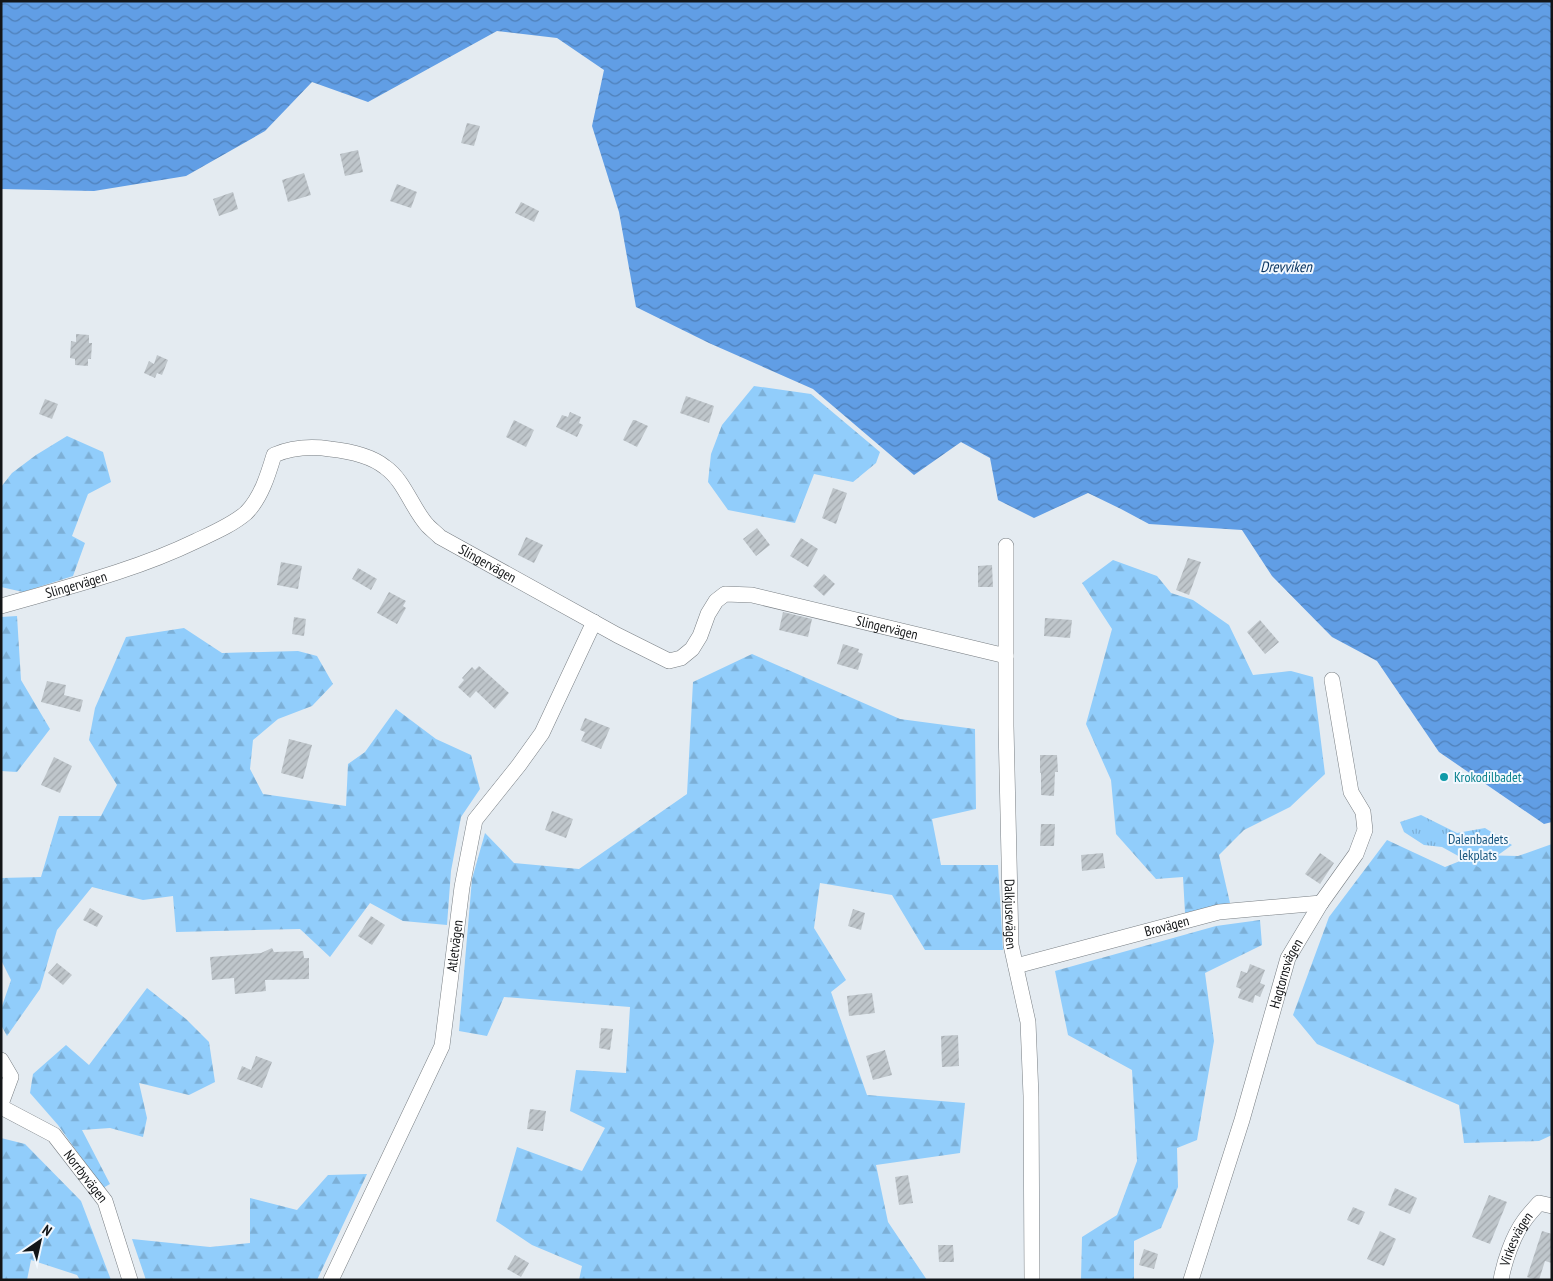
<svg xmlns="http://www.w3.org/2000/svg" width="1553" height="1281" font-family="'PT Sans Narrow',sans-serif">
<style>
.forest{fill:url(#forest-firs)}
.park{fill:url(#park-tufts)}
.water{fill:url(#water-waves)}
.building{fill:url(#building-hatch)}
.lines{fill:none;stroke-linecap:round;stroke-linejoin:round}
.minor-casing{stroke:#797f84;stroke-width:16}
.minor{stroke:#fff;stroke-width:15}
.culture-dot{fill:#0f9aa8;stroke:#f2f8fe;stroke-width:2}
.labels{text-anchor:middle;stroke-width:4;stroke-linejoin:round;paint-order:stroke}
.street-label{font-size:14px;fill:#131517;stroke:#f2f8fe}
.culture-label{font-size:14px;fill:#0d838f;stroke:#f2f8fe;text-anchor:start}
.park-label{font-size:14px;fill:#17567f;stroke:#f2f8fe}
.water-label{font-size:15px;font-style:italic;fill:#06325f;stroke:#f2f8fe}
</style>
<defs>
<pattern id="forest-firs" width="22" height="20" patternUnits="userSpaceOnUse" patternTransform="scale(1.25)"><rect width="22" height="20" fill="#91cdfb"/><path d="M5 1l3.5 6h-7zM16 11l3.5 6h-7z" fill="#7cafd6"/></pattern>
<pattern id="park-tufts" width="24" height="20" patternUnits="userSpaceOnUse" patternTransform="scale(1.25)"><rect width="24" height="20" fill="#91cdfb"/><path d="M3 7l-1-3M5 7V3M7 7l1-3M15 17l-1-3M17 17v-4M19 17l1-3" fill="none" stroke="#7cafd6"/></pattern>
<pattern id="water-waves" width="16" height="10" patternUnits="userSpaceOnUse" patternTransform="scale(1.25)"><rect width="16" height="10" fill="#619ee5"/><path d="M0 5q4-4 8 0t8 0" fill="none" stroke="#4f80b9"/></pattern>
<pattern id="building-hatch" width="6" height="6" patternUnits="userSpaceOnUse" patternTransform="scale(1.25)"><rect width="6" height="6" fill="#bfc6cb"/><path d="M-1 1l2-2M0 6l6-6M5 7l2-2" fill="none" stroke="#a3a9ae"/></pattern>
</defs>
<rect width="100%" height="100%" fill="#e4ebf1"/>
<g class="forest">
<path d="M754,386L811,394L880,452L876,463L853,482L814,474L795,523L728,510L708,482L711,454L722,425Z"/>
<path d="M67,436L103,452L111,482L88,494L72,536L85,543L73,576L23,592L1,587V487L12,473L36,455Z"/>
<path d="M1113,560L1157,576L1171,593L1193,600L1229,625L1253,675L1291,671L1313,677L1325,774L1290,807L1244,830L1219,855L1230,903L1185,913L1183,877L1156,879L1116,834L1111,780L1086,724L1112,629L1082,583Z"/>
<path d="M17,616L21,680L50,729L17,772L1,771V617Z"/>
<path d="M184,628L222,653L298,651L317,656L333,684L312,706L278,719L253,740L250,769L263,794L346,806L348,764L365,752L396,709L436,739L471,755L480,789L461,817L451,871L447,925L403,921L370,903L330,957L300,929L176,932L173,896L143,900L92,887L57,930L40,989L7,1036L1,1025V1009L11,980L1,960V878L41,877L59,816H101L117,785L89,740L95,708L126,637Z"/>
<path d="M752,654L900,719L975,729L976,809L932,819L941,865H998L1003,950H925L892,895L820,883L814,928L846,980L831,992L867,1095L965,1103L960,1153L876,1165L888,1222L927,1280H579L582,1266L532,1245L496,1221L517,1147L582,1171L605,1128L570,1111L576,1070L626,1073L630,1007L504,997L487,1036L459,1031L472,879L485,833L514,863L579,869L687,794L693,682Z"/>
<path d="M1387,840L1445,867L1475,855L1518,856L1552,844V1135L1539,1141L1464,1143L1459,1105L1317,1044L1293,1015L1329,917Z"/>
<path d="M1260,920L1262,945L1205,973L1214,1041L1197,1140L1177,1148L1178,1187L1161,1228L1134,1241V1280H1081L1082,1237L1117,1215L1137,1161L1132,1070L1068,1035L1055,971L1216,926Z"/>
<path d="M147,988L186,1019L209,1042L215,1082L189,1095L139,1083L147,1118L143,1137L110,1128L82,1130L110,1184L103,1188L58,1125L30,1093L33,1074L66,1045L89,1065Z"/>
<path d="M1,1138L25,1144L81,1201L111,1280H80L77,1275L31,1260L27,1280H1Z"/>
<path d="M367,1174L317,1280H146L132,1239L210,1247L250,1243V1198L297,1210L328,1175Z"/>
</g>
<path class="park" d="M1421,815L1457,833L1485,828L1512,845L1480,868L1442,847L1424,845L1404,832L1400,822Z"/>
<path class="water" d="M1,1H1552V822L1544,824L1439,752L1377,661L1332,637L1272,576L1242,530L1149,524L1121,509L1088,493L1034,518L998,500L990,458L961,442L914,475L813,389L709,343L636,307L619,212L592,126L604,70L557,38L497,31L368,102L312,82L265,131L186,176L94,191L1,189Z"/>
<g class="building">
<path d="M467,123L480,126L474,146L461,143Z"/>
<path d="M358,150L363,172L345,176L340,154Z"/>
<path d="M304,173L311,195L288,202L282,180Z"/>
<path d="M397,184L417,192L411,208L390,201Z"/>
<path d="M233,192L238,209L219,216L213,199Z"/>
<path d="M521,202L539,211L534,222L515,213Z"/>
<path d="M76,334L89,335V343H92L91,359H88V366L75,365V359L70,358L71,341L76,342Z"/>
<path d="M157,355L168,360L162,375L157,373L155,378L144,373L149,361L154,364Z"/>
<path d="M686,396L714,406L709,423L680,413Z"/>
<path d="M45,399L58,404L52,419L39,414Z"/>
<path d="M570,412L581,417L579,423L583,425L577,437L556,427L562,415L568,417Z"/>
<path d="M514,420L534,430L526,447L506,437Z"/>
<path d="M633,420H635L648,426L637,447L623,440Z"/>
<path d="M833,488L847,493L836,524L822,518Z"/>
<path d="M757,528L770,545L756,556L743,539Z"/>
<path d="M526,537L543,545L534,563L518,555Z"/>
<path d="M801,538L818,549L808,567L790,556Z"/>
<path d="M1188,558L1201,562L1189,595L1176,590Z"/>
<path d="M281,562L302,566L298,589L277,585Z"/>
<path d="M992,565L993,587H978V566Z"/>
<path d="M358,568L377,579L371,590L352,579Z"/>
<path d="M824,574L835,584L824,596L813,586Z"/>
<path d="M389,592L406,601L403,606L406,608L397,624L377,613Z"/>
<path d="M783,612L812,619L808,637L779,630Z"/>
<path d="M294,617L306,619L304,636L292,634Z"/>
<path d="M1045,618L1072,620L1070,638L1044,636Z"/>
<path d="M1260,620L1279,642L1265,654L1247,632Z"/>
<path d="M843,644L859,649L858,652L863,654L858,670L837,664Z"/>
<path d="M479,666L509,693L495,709L476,691L470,698L458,687L464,680L462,678L472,667L475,670Z"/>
<path d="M47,681L66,685L64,695L83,700L80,712L41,702Z"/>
<path d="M585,718L610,728L601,749L581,741L585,732L580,730Z"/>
<path d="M289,739L312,745L303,779L281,773Z"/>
<path d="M1040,755H1057L1058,772H1055L1054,796L1041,795V773H1040Z"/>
<path d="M54,757L72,766L60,793L41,785Z"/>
<path d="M552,811L573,819L566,838L545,830Z"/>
<path d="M1041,824H1055L1054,846H1040Z"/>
<path d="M1103,853L1105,868L1082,871L1081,855Z"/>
<path d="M1320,853L1334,863L1320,884L1305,874Z"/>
<path d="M90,908L103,916L97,927L83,920Z"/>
<path d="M853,909L865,913L861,930L848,926Z"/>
<path d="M371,916L385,925L372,945L358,936Z"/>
<path d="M272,948L274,952L303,951L304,958H309V979L265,980L266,991L235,994L234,978L212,980L210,957L261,953Z"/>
<path d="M57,963L72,975L63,985L48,973Z"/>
<path d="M1250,964L1265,970L1260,983L1265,985L1260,997L1255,995L1253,1003L1238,998L1241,989L1236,987L1241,971L1247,973Z"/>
<path d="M872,993L875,1013L849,1016L847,996Z"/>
<path d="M601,1028L613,1029L610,1050L599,1048Z"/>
<path d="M958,1035L959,1066L942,1067L941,1036Z"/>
<path d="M885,1050L892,1075L873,1080L866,1056Z"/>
<path d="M256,1056L272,1062L262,1088L237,1079L242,1066L251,1070Z"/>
<path d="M530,1109L546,1111L543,1131L527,1129Z"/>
<path d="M908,1175L913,1203L899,1205L895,1177Z"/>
<path d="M1395,1188L1417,1198L1410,1214L1388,1205Z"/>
<path d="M1489,1195L1507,1202L1490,1244L1472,1237Z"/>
<path d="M1353,1207L1365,1212L1359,1225L1347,1220Z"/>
<path d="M1380,1231L1396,1239L1384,1266L1367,1259Z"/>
<path d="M1542,1231L1552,1234V1263L1545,1261L1539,1280H1535L1527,1277Z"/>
<path d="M938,1245H953L954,1262H939Z"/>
<path d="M1144,1249L1158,1254L1154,1269L1139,1265Z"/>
<path d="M515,1255L529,1263L521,1277L507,1269Z"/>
</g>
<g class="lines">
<defs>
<g id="minor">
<path id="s1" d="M1006,546V726L1011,945L1028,1022L1031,1096L1032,1280"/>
<path id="s2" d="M1,606C67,587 134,571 196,541C213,533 232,525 246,513C261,498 268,475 274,455C293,447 310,446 330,449C349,451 370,455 385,467C405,481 412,509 428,526C432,530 436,533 440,537L617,635L669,661L681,658L692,649L700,636L708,614L716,601L725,594L752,595L1006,656"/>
<path id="s3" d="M1016,966L1219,912L1321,903"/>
<path d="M1,1060L11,1077L1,1104"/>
<path id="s4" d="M1,1107L54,1135L105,1201L130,1280"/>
<path id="s5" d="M331,1280L442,1046L462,887L475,820L519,765L542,733L594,622"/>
<path id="s6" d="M1191,1280L1242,1120L1288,958L1321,903L1356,854L1365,830L1363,812L1351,792L1332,680"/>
<path id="s7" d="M1501,1280C1504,1262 1513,1236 1524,1221C1528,1215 1534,1209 1539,1203L1552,1206"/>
</g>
</defs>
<use href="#minor" class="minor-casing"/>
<use href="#minor" class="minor"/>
</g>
<circle class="culture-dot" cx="1444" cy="777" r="5"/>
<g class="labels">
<g class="street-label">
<text dy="5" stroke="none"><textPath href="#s2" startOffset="588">Slingervägen</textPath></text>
<text dy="5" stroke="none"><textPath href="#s2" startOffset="78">Slingervägen</textPath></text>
<text dy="5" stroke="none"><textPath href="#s2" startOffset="1052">Slingervägen</textPath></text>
<text dy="5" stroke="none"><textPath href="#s1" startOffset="368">Dalkjusevägen</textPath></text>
<text dy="5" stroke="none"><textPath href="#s3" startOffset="156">Brovägen</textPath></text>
<text dy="5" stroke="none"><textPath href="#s5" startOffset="360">Atletvägen</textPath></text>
<text dy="5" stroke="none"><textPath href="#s6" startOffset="321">Hagtornsvägen</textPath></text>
<text dy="5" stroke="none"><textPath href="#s4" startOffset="112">Norrbyvägen</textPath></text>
<text dy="5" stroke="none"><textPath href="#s7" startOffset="44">Virkesvägen</textPath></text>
</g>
<g class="culture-label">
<text x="1454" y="782">Krokodilbadet</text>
</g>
<g class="park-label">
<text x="1478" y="844">Dalenbadets<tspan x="1478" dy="16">lekplats</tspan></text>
</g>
<g class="water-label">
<text x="1286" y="272">Drevviken</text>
</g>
</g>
<rect width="1553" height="1281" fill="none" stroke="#131517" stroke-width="5"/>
<g transform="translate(40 1241) rotate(34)" stroke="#f2f8fe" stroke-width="4" paint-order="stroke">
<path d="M0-4L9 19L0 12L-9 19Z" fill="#131517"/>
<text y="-8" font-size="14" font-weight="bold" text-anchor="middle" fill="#131517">N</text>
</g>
</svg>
